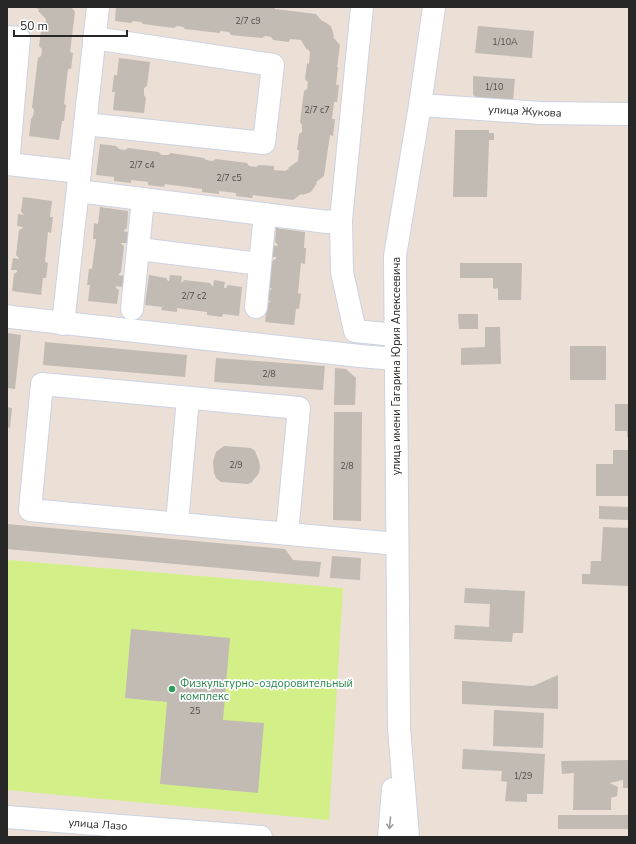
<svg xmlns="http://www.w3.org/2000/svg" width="636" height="844" font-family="'Nunito Sans',sans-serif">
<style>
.pitch{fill:#d2f087}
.building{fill:#c2bbb3}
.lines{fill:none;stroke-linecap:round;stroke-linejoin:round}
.minor-casing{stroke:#cbd3e2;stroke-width:24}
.minor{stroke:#fff;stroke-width:22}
.oneway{stroke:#9e9e9e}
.leisure-dot{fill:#2e9e5b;stroke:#fff;stroke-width:1.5}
.labels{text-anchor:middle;stroke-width:3.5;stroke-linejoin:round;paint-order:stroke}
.number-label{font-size:9px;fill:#4e4c4a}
.street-label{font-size:11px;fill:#272727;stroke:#fff}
.leisure-label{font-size:11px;fill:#27864d;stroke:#fff;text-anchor:start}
</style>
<rect width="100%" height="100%" fill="#ebdfd6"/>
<path class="pitch" d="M7,560L343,588L329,820L7,790Z"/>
<g class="building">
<path d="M36,7H71L75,12L70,52L73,53L71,69H68L64,104L66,105L64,121H62L59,140L29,136L31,119L33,116L34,110L32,107L38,58L41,56L42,49L39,46L41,31H45L46,19L38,11L39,10Z"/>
<path d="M116,7H275V9L316,14L322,21H323L331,26L334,36L333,37L340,45L337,67H338L336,85H339L337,102H334L332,119H335L333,136L330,135L324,176L316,182L317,183L311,192L302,195L301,194L293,200L253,195L252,198L236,196V193L219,191V194L202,192V189L165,184L164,187L148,185V182L131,180V183L114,181V177L96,175L100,144L116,146L119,149L125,150L128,148L159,152L161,155H168L171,153L204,158L206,160L213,161L216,159L247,163L249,166L256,167L259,165L274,166V170L285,171L289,169L288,168L298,161L299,150H297L299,134L302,132V125L300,122L304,91L307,89L308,82L305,79L307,63L309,64L310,52L308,49L307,50L301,40L290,39L289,42L273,40L271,37L265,36L262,38L231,35L229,32L221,31L219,33L185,29L183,27L177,26L174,28L143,24L141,22L133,21L131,23L115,21Z"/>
<path d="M478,26L534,31L532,58L475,53Z"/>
<path d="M119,58L150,62L147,86L144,88V95L146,98L144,113L113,110L115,92H112L114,75H117Z"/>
<path d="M473,76L515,79L513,100L476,97L474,96L473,94Z"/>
<path d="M455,130H489V133H494V140H489L487,197H453Z"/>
<path d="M23,197L52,201L50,217H53L51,233L48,232L45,262L48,263L46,278H43L41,295L12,291L14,274L17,272V270H11L13,258L19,259V258L16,255L19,230L23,228V227L17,226L18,214L24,215L21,211Z"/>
<path d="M100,207L128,211L127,228L123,231L129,232L128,243H121V244L124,246L121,272L118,275L124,276L123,287L116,286V288L119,290L117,304L88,301L90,285H87L89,269H92L96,239H93L94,223L98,224Z"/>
<path d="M276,228L305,232L304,248H306L305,264L301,263L298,293L301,294L299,309H296L294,325L265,322L267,304L271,301H264L266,289L272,290L269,286L272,261L276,259V257H270L271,245L277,246L278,245L275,242Z"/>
<path d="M460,263H522L521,300H498V288L494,289L493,288V278H460Z"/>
<path d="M149,275L166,278L168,281H169L170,275L182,276L181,283L184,280L210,283L212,286H213L214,280L225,282L224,288H226L228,285L242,287L239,316L223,314L222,317L207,315V312L177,308V312L161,310L162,307L145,305Z"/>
<path d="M458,314H478V329H459Z"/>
<path d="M485,327H500L501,364L461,365V348L485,347Z"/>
<path d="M7,333L21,335L15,389L7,388Z"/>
<path d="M45,342L187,355L185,377L43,365Z"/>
<rect x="570" y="346" width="36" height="34"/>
<path d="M216,358L325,366L323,390L214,382Z"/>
<path d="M335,368L346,369L356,378L355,405H334Z"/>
<path d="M615,404H629V437H627V431H615Z"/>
<path d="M7,407L12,408L10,428L7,427Z"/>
<path d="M334,412H362L361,521L333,520Z"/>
<path d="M224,446L251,448L255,451L259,461L260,467L259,473L252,482L248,484L221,482L216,478L214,473L213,462L216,452Z"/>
<path d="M613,450H629V496H596V464H613Z"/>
<path d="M599,506L629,507V520L599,519Z"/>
<path d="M7,524L285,549L293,560L321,562L319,577L7,549Z"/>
<path d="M603,527L629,528V586L582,584V574H590L591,561H601Z"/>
<path d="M332,556L361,558L360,580L330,578Z"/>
<path d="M465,588L525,591L523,633H513L512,642L454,639L455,625L489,627L490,604L464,603Z"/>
<path d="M131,629L230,638L223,720L264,723L258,793L160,784L167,702L125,698Z"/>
<path d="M558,675V709L462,704V681L533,686Z"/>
<path d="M494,710L544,713L543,748L493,746Z"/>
<path d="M463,749L545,754L543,794H527V802L505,801L507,782L501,781L502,771L462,769Z"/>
<path d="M629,760V788H623V780L610,783L618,787L617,796L611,798V810H573L574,773L562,774L561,761Z"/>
<rect x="558" y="815" width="71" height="14"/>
</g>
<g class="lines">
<defs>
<g id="minor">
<path d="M362,7L341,220L342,272L355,331L395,335"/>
<path d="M7,37L19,38L8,164L80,172"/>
<path d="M420,105L541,113L629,114"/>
<path d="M85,124L264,143L273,65L94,38"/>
<path d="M78,191L327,222L341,220"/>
<path d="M139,249L260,264"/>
<path d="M256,307L265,214"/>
<path d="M132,309L143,199"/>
<path d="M7,316L11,317L360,356L395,359"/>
<path d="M63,324L98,7"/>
<path d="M177,523L188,398"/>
<path d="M287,533L299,408L42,384L30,510L397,544"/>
<path d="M7,817L261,837"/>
<path d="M389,837L393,789"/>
<path d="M408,837L399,728L395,256L420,105L434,7"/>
</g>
</defs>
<use href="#minor" class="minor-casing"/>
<use href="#minor" class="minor"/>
</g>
<defs><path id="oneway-shaft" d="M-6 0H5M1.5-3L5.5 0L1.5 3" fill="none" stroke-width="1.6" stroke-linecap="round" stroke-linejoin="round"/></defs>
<use class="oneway" href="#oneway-shaft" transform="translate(390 823) rotate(95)"/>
<circle class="leisure-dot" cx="172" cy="689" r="4"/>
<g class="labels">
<g class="number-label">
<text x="248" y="24">2/7 с9</text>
<text x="505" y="45">1/10А</text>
<text x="494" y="90">1/10</text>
<text x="317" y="113">2/7 с7</text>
<text x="142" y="168">2/7 с4</text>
<text x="229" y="181">2/7 с5</text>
<text x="194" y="299">2/7 с2</text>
<text x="269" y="377">2/8</text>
<text x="236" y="468">2/9</text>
<text x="347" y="469">2/8</text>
<text x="195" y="714">25</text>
<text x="523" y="779">1/29</text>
</g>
<g class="street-label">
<text transform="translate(525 111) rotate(3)" y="4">улица Жукова</text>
<text transform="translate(396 366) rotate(-90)" y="4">улица имени Гагарина Юрия Алексеевича</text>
<text transform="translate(98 824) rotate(4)" y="4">улица Лазо</text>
</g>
<g class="leisure-label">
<text x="180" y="687">Физкультурно-оздоровительный<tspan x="180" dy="13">комплекс</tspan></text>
</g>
</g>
<rect width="636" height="844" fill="none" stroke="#272727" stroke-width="16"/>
<path d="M14 30v6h113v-6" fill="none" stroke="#272727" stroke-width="2"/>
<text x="20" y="30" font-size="12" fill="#272727" stroke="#ffffff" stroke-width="3" paint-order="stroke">50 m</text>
</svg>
